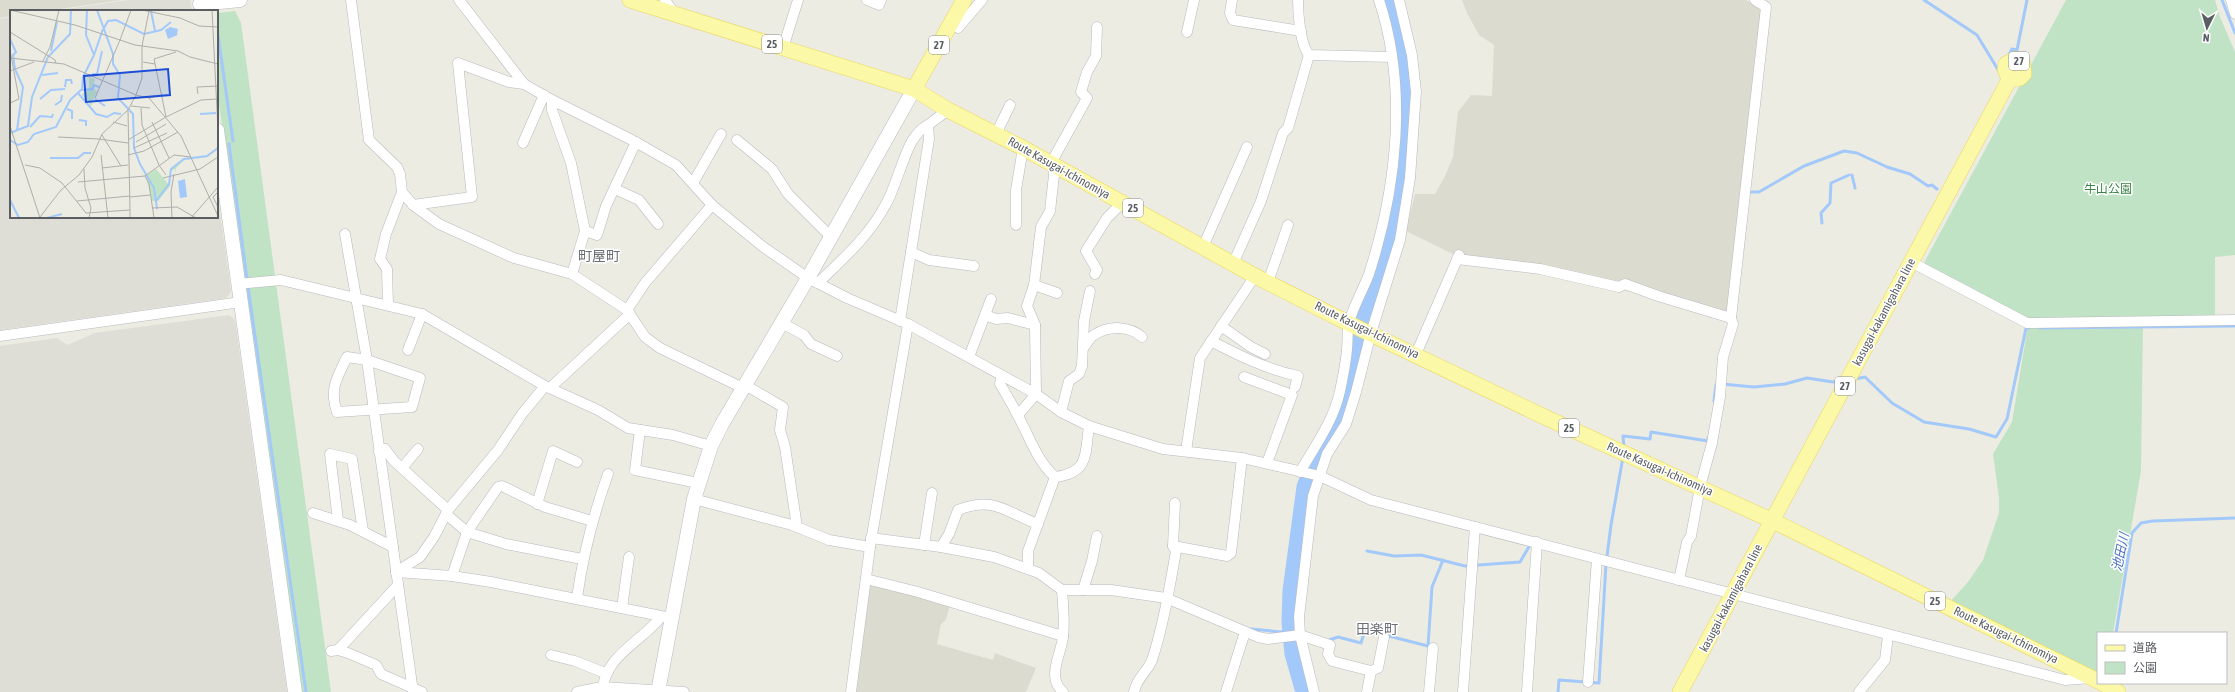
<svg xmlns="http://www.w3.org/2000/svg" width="2235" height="692" font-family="'Asap Condensed','Noto Sans JP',sans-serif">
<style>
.industrial{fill:#deddd6}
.education{fill:#dcdbd0}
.green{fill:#bfe3c4}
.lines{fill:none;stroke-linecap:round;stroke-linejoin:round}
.stream{stroke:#a3c9fb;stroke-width:3}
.river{stroke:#a3c9fb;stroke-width:17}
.street-casing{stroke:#b7b9be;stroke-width:11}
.secondary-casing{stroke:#b7bac0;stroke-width:15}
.primary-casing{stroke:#ebd75d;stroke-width:16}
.street{stroke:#fff;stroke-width:10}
.secondary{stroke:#fff;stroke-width:14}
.primary{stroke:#fbf9a8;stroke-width:15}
.labels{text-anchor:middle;stroke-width:3;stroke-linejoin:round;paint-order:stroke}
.shield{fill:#fff;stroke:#8c8e91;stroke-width:1}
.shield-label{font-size:11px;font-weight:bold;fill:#5a5d62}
.street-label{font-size:12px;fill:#5a5d62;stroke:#fff}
.park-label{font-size:12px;fill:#388346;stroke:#fff}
.water-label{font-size:13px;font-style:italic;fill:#4770bd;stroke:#fff}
.quarter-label{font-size:14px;fill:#6b6e74;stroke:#fff}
.inset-river{fill:none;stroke:#a3c9fb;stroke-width:2}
.inset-road{fill:none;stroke:#aeafab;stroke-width:1}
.view{fill:#1d4ed8;fill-opacity:0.15;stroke:#1d4ed8;stroke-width:2}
.inset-edge{fill:none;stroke:#5a5d62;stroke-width:2}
</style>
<rect width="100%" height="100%" fill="#ecece2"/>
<g class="industrial">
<path d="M128,0H190L192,11H53Z"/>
<path d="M11,17V217H217V190L231,292L226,298L0,330V19Z"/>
<path d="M229,315L235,320L287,692H0V346L57,338L67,345L95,333Z"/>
</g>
<g class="education">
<path d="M0,0H122L46,11H11V16L0,18Z"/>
<path d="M1462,0H1746L1762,10L1729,309L1723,312L1618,285L1453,254L1406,231L1415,194H1435L1445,176L1453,157L1458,112L1471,95L1492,96L1494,45L1479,35L1467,13Z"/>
<path d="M868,584L950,604L946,620L941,624L937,644L993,660L995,653L1036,668L1026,692H855Z"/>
</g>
<g class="green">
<path d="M2066,0H2215L2220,17L2235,52V255L2215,257V317L2143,319L2141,471L2113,633H2098V674L1950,602L1968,582L1983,560L1999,513V498L1993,454L2012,422L2029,319L1925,265V261Z"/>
<path d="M235,11L241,23L331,692H300L217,89V13Z"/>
</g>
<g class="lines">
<g class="stream">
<path d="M1924,0L1977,35L2000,73"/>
<path d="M2222,0L2235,33"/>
<path d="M217,28L233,141"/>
<path d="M2008,57L2012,49L2017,50L2027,0"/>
<path d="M229,144L247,279"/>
<path d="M1852,175L1855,188"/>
<path d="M1749,192H1759L1804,166L1844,151L1857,153L1887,167L1910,174L1928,186L1932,185L1937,189"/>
<path d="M1822,223L1821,213L1830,203L1831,183L1849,175"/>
<path d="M248,287L306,692"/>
<path d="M2040,328L2235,326"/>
<path d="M1855,379L1865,377L1892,403L1924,422L1969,429L1996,437L2007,419L2026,328H2028"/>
<path d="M1722,384L1754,387L1785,384L1807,378L1833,382L1841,381"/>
<path d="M1714,401L1716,385"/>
<path d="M1624,448L1623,436L1650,439L1651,432L1708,441V438"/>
<path d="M1367,551L1394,556L1421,555L1465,566L1520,562L1530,545"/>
<path d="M1251,629L1281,632L1290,629"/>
<path d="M2116,633L2132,533L2141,523L2153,521L2235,518"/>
<path d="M1329,640L1338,637L1361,643L1365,630L1428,646L1432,587L1443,560"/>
<path d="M1558,692L1559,680L1599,683L1606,564L1611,525L1623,457"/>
</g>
<path class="river" d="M1304,692L1293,654L1290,622L1291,591L1305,487L1315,460L1339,419L1346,397L1358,337L1386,250L1398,204L1406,92L1398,32L1390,0"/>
<defs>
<g id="street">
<path d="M351,0L369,140L397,167L400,174L402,192L413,205L439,224L514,258L572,274L627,310L645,337L660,348L743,388"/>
<path d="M459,0L524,84L552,100L632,140L676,165L712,205L762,246L808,278L847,298L908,324L1036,394L1061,412L1089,426L1163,449L1242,458L1320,476L1371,500L2065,680L2091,678"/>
<path d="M665,0L674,13"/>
<path d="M867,0L879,5L881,0"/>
<path d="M1232,0L1230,13L1233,20L1301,31"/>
<path d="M1298,0C1298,14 1300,44 1309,55L1392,57"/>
<path d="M2231,0L2235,14"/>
<path d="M958,28L982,0"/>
<path d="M1187,32L1194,0"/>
<path d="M783,48L798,0"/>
<path d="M552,100V110L571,163L585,231L572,274"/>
<path d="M996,134L1010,105"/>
<path d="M737,140L772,169L788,194L831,237"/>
<path d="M523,143L544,95"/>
<path d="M1051,163L1087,98L1081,92L1087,72L1096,56L1097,27"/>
<path d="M693,183L721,134"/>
<path d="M615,189L639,200L658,224"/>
<path d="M413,205L472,197L458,63L509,82L524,84"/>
<path d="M1016,225V190L1023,148"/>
<path d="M585,231L597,235L606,206L636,142"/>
<path d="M345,234L367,360L413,692"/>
<path d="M1203,247L1247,147"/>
<path d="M911,252L929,260L974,266"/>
<path d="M1457,259L1540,269L1619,287L1625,284L1658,296L1731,318"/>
<path d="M1911,262L2027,323L2235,320"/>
<path d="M1233,264L1261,201L1283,133L1288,128L1309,55"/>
<path d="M1095,274L1097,270L1086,251L1107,218L1122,203"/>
<path d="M1268,282L1288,225"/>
<path d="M818,283C843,259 870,235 886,204C892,194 895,182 900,170C906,154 912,133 928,125"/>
<path d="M238,284L281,280L422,314L545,386L598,410L628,428L673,435L711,446"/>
<path d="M1034,285L1057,293"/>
<path d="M388,305L387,269L380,259L386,234L402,192"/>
<path d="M627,310L645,283L712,205"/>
<path d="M985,315L996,319L1008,318L1035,325"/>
<path d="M900,321L929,139L928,125L948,110"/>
<path d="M782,323L804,335L811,344L837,356"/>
<path d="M1221,326L1251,347L1265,354"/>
<path d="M0,336L241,302"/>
<path d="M1211,341C1240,356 1266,369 1298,376L1295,387"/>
<path d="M1084,347C1087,343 1090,337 1094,335C1109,325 1130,326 1142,337"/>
<path d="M408,350L422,314"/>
<path d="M1416,354L1459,255"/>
<path d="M347,357L367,360L420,378L412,407L337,412C329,389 337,378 347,357Z"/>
<path d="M969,357L991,299"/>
<path d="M1002,376L1000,384C1006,394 1012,404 1017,414C1029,435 1036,460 1055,477L1028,551V568"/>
<path d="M1244,377L1292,395L1267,463"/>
<path d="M745,385L783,407L780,430L785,447L797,527"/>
<path d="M550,388L630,314"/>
<path d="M1061,412L1069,381L1079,374L1082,366L1084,321L1090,291"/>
<path d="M1018,415L1036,394L1035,325L1027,306L1034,285L1041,227L1050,211L1055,166"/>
<path d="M640,430L635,470L698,483"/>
<path d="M1186,451L1200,358L1255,276"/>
<path d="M379,452L385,449L394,461L448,510"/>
<path d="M402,468L418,449"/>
<path d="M1300,472C1315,446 1334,420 1340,391C1343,377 1346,363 1347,349C1348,340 1347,330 1349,322C1354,305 1363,290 1369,274C1397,187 1408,88 1379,0"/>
<path d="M1055,477C1089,473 1085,455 1089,426"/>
<path d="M694,499L792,525L829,540L870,547"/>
<path d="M537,504L553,451L577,462"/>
<path d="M313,513L350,525L393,547"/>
<path d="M446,514L467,532L498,487L502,486L545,507L592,521"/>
<path d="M338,520L330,454L352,459L363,531"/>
<path d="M871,538L941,547L994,557L1039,573L1062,590H1111L1166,598L1258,637L1268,639L1300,635L1330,645L1328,654L1332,661L1371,671L1367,692"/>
<path d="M924,545L932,493"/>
<path d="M1173,546L1227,556L1231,553L1242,458"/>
<path d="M941,547L949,534L958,510C995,496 1005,512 1038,524"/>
<path d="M396,572L452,576L491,582L671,618"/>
<path d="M396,572L420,557L434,537L448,510L498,450L522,414L545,386"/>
<path d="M452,576L467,532L506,544L582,559"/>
<path d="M866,579L918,592L1063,636"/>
<path d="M1679,580L1687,542L1691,536L1700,487L1712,443L1720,397L1723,357L1733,324L1731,318L1766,7L1755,0"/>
<path d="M1062,590C1063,605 1065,622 1063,637C1061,655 1046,677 1063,692"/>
<path d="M1083,590L1092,561L1097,536"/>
<path d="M577,598C583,554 593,516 608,474"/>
<path d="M622,608L629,557"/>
<path d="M338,650L398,585"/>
<path d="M331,651L338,650L348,653L376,665L381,674L422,692"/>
<path d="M551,655L575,661L605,673"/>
<path d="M1371,671L1378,668L1384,637"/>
<path d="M1588,682L1597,559"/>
<path d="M577,692L602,687L684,692"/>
<path d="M602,692C605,655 640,643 661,617"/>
<path d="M851,692L870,547L908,324"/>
<path d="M1134,692C1137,677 1148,671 1152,660C1163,627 1170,585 1176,551L1173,546L1175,503"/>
<path d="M1226,692L1245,632"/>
<path d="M1314,692L1300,635L1299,617L1313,496L1327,454L1346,424L1356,392L1371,333L1400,240L1410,178L1416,92L1412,55L1399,0"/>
<path d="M1429,692L1433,648"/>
<path d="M1463,692L1475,527"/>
<path d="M1527,692L1537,542"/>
<path d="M1859,692L1885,660L1888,636"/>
</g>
<g id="secondary">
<path d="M200,4L240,0"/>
<path d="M217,130L295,692"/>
<path d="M658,692L694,499L711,446L722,424L808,278L914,89"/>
</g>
<g id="primary">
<path d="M630,0L914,89L948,110L1023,148L1255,276L1352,325L1549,419L1773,521L2098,681"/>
<path d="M2015,59L2023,64L2024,74L2020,78L2009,80L2005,69L2006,64Z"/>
<path d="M914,89L964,0"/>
<path d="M2102,683L2118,692"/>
<path d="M1680,692L2009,80"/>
</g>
</defs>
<use href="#street" class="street-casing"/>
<use href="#secondary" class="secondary-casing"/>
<use href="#primary" class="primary-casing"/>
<use href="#street" class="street"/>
<use href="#secondary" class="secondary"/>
<use href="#primary" class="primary"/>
</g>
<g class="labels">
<g class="shield">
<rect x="762" y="35" width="20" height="18" rx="3"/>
<rect x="929" y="36" width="20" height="18" rx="3"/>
<rect x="2009" y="52" width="20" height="18" rx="3"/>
<rect x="1123" y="199" width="20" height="18" rx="3"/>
<rect x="1835" y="377" width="20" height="18" rx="3"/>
<rect x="1559" y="419" width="20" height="18" rx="3"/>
<rect x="1925" y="592" width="20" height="18" rx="3"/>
</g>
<g class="shield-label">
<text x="772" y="48">25</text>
<text x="939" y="49">27</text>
<text x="2019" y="65">27</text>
<text x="1133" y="212">25</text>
<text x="1845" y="390">27</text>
<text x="1569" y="432">25</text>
<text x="1935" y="605">25</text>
</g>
<g class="street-label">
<text transform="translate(1059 168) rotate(29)" y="4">Route Kasugai-Ichinomiya</text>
<text transform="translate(1884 312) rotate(-62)" y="4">kasugai-kakamigahara line</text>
<text transform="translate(1367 330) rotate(26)" y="4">Route Kasugai-Ichinomiya</text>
<text transform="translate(1660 469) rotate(24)" y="4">Route Kasugai-Ichinomiya</text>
<text transform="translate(1731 598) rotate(-62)" y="4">kasugai-kakamigahara line</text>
<text transform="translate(2006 635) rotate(26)" y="4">Route Kasugai-Ichinomiya</text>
</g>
<g class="park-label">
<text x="2108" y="193">牛山公園</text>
</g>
<g class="water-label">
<text transform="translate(2120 552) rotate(-78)" y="5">池田川</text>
</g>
<g class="quarter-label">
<text x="599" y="261">町屋町</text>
<text x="1377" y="634">田楽町</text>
</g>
</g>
<g transform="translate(10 10)">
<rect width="208" height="208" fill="#ecece2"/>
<path d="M79,67L85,69L83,79L87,81L81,96L72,84L79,80ZM208,138L198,147L174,150L166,158V163L165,159L161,161L160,176L148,191H142L136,166L146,159L159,175L160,161L173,150L198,146Z" fill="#bfe3c4"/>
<path d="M160,17L168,19L167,25L170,24L158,29L155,20ZM175,169L177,187L170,188L168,171Z" fill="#a3c9fb"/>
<path class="inset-river" d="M77,0L76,25L84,45M87,0L103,44V54L110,65L108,88L123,104L124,138L130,154L144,178L146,192M141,1L145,21M94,18L98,11L106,10L134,24L151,20L161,12M0,29L6,42L3,45L5,59L13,77L7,120M41,41L47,12M84,45L93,19M82,64H87L92,41M32,65L48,63M55,77L56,70H61L62,74M72,80L83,79L84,75L89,77M68,83L86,104L97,107L104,103L111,104M30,89L41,80L55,79M85,89L95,96M45,95L51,91L52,85M57,99L62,101V109M190,104L206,103M69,110L76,111V116M20,117L30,106L42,107L43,104M0,123L18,116L22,87L38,47L60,24L61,0M0,130L8,135L18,132L24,124L46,117L60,90L72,79L73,67L84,45M40,148H68L74,143H81M0,190L9,208M147,199L146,191L159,174L161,159L174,149L197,146L208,138M37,208L52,204"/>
<path class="inset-road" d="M0,0L65,15L110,30L85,88M121,0L110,30L125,35L168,41L180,47L208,54M132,0L170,8L189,16L208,17M202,0L208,120M0,22L45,50L46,53M0,40L9,89L0,93M0,48L54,54L126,85L139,88L171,126L208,206M33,51L40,37L49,0M133,52L145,54M0,61L24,52M188,84L187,77L208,76M126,85L132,68V36L139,1M139,88L153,85M121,96L140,98M131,98L132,115L149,155L156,165M118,101L120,200M156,107L191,90L208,89M103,112L117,116M142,112L159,148M0,116L30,208M92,125L111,156M48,127L89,129L118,133M118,130L156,107L144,49L166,42M126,132L156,114M124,138L157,123M91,145L98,208M118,145L134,141L168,122M15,155L30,158L52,173L76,203L120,200V208M92,158L118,155M74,159L75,178L81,198L79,208M135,166L139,174L144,208M153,168L190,159L208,147M68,172L135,166L164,145L181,147M208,182L203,187L208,197M120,187L140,185M67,191L120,186M142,198L167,197L186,208M30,207L51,180L69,165L82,147L92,124L118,100L126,85M162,208L161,182L164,164M181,208L208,177"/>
<path class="view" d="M158,59L160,85L76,92L74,66Z"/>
<rect width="208" height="208" class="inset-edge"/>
</g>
<rect x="2097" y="632" width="130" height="52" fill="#ffffff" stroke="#bdbec0"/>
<rect x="2105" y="645" width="20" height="6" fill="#fbf9a8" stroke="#bdbec0"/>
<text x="2133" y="652" font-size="12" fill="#5a5d62">道路</text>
<rect x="2105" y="662" width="20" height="12" fill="#bfe3c4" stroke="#bdbec0"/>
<text x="2133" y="672" font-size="12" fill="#5a5d62">公園</text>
<g transform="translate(2207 28) rotate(185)" stroke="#ffffff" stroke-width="3" paint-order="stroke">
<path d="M0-3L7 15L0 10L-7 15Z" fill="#5a5d62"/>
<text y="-6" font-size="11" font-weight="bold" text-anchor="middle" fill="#5a5d62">N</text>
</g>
</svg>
